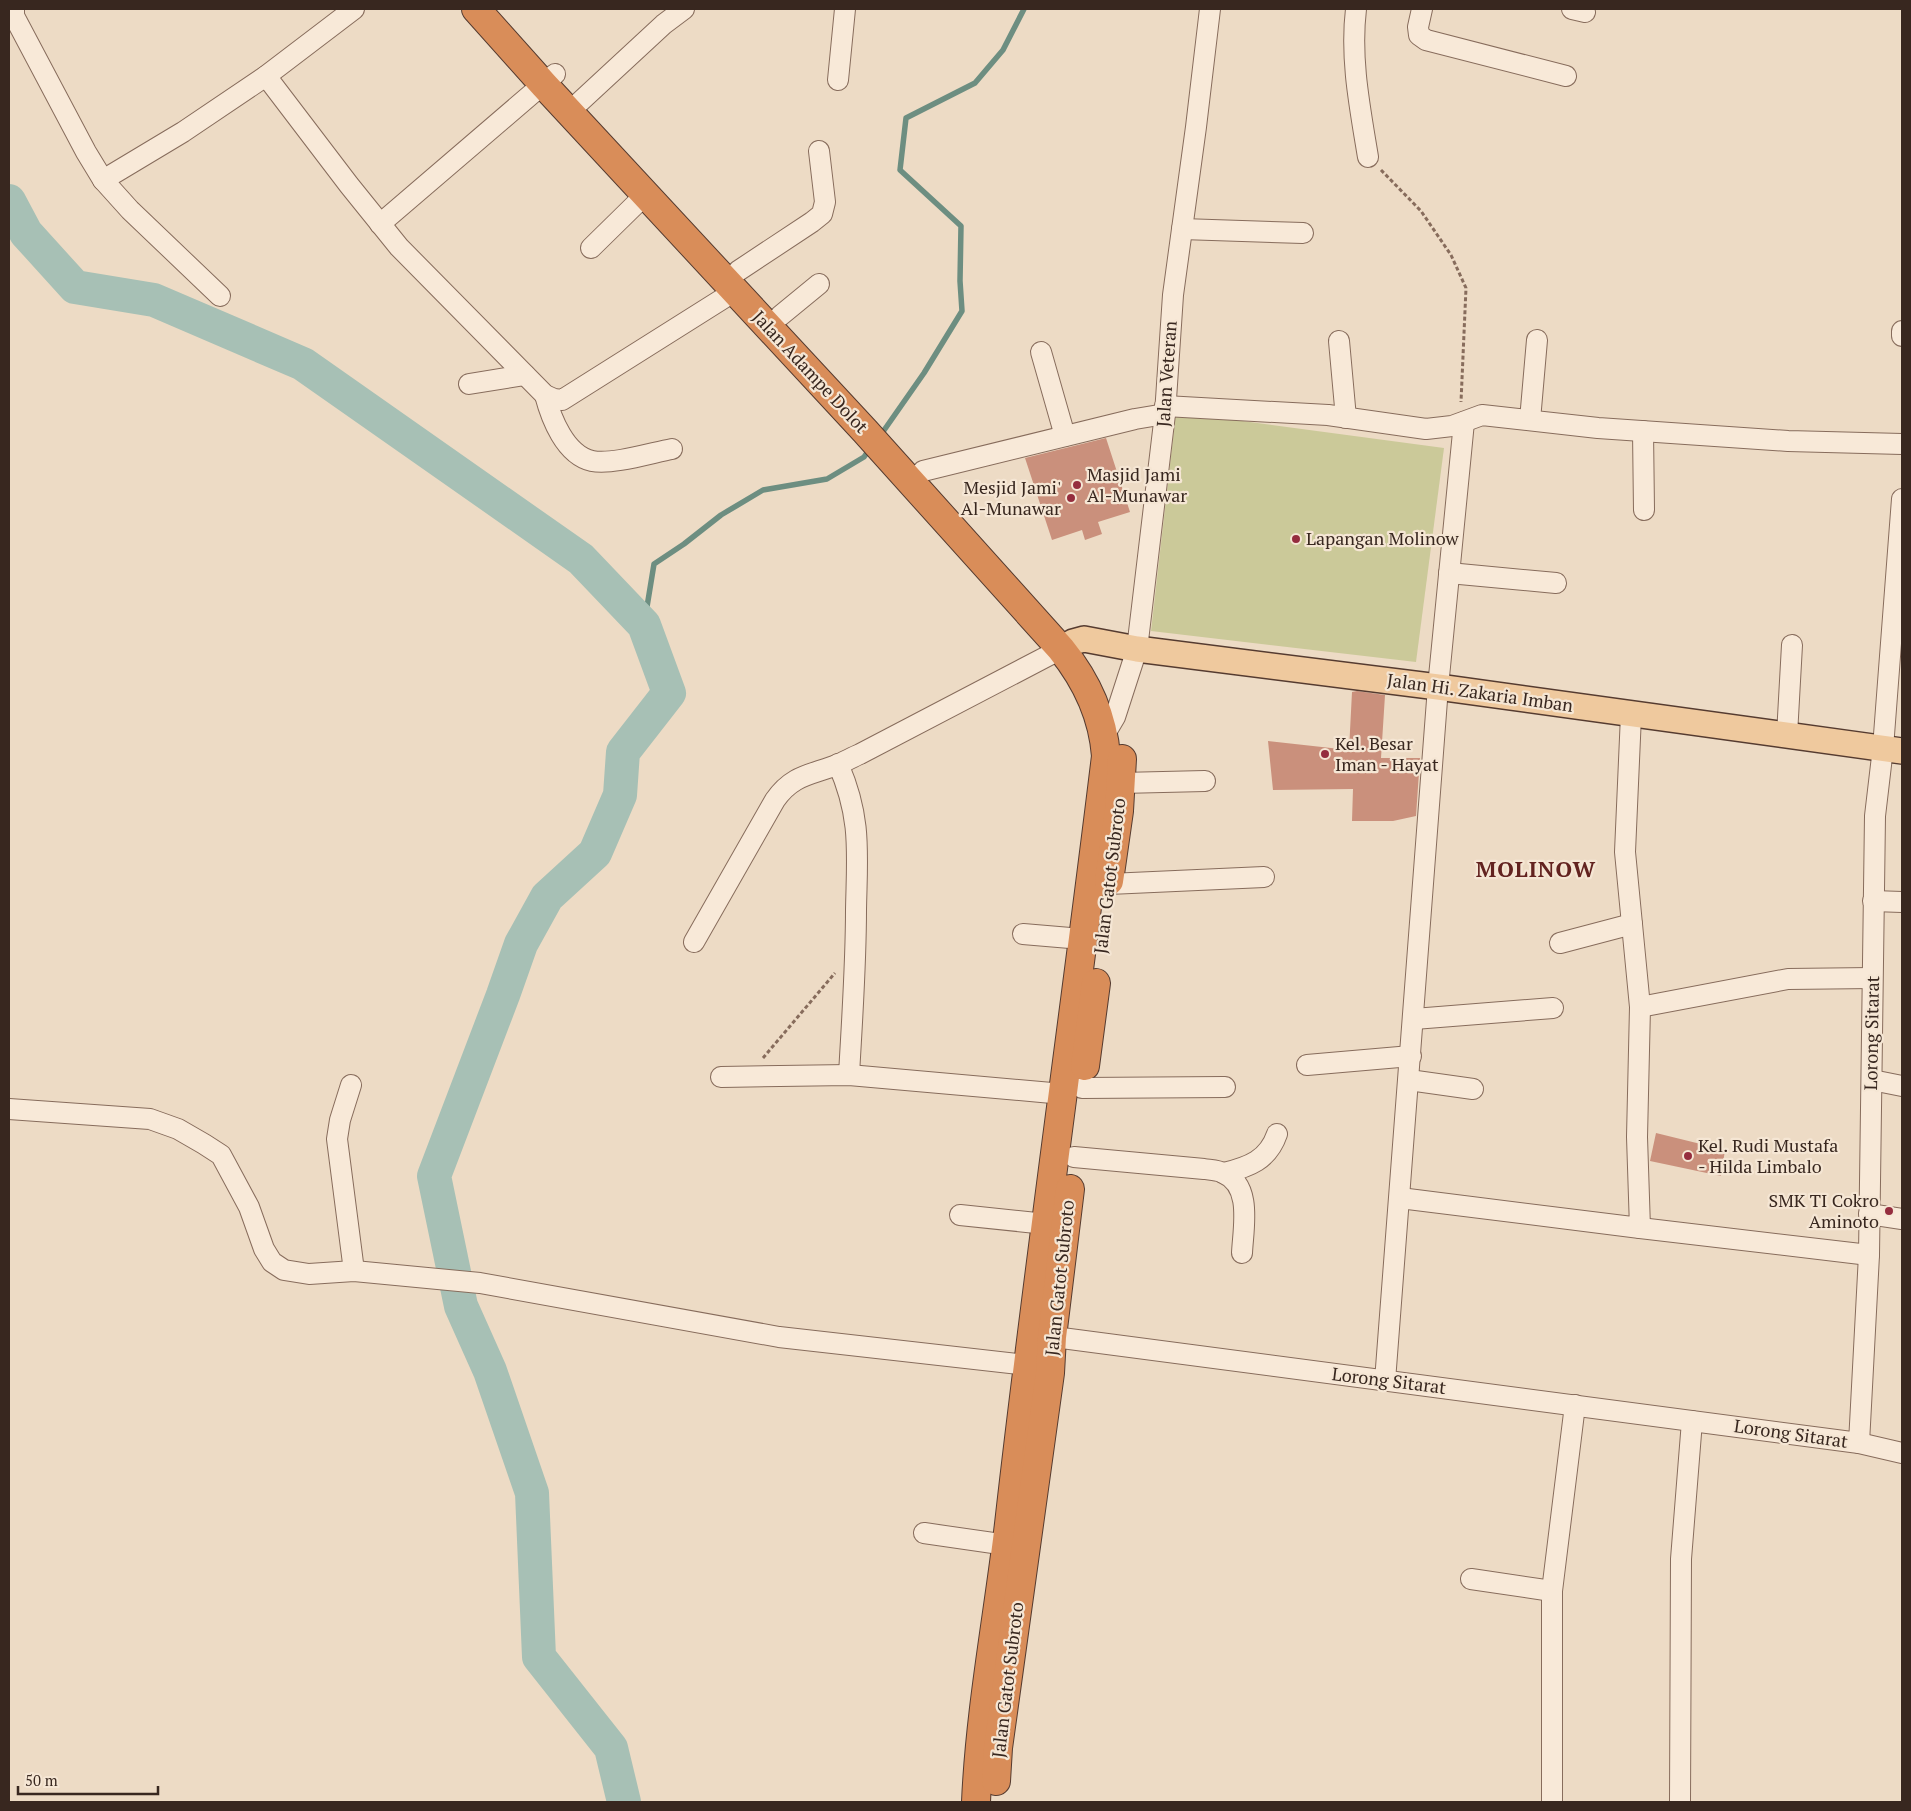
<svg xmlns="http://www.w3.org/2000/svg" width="1911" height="1811" font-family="'PT Serif',serif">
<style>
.green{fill:#cbc999}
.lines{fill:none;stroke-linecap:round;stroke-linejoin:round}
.stream{stroke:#6d8e81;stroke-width:5.5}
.river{stroke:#a7c0b5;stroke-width:34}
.building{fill:#ca907c}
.minor-casing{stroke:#876c5c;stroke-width:22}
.major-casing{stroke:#553b30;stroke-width:28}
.highway-casing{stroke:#553b30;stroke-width:30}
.path{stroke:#876c5c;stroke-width:3;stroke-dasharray:4 2.5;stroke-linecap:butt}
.minor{stroke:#f8e9d8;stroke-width:20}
.major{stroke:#efc99e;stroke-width:25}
.highway{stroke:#d98d59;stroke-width:28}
.poi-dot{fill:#952d3e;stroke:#f5e6d4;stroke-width:2}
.labels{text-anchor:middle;stroke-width:4.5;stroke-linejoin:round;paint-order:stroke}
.street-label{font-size:18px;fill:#38271f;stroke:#f5e6d4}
.poi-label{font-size:18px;fill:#38271f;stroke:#f5e6d4;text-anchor:start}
.district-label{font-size:22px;font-weight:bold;letter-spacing:1px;fill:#632320;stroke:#f5e6d4}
</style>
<rect width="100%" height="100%" fill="#eddbc5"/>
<path class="green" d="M1176,412L1444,448L1416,662L1151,631Z"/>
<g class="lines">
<g class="stream">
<path d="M880,436L924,373L962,311L960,281L961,226L900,170L906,118L975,83L1003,50L1024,9"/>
<path d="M644,625L654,564L684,544L721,515L763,490L827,479L864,457L871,447"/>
</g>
<path class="river" d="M9,201L26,233L75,287L154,300L303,364L581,559L644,625L669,693L623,752L620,795L595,853L547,897L521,944L503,995L434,1176L461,1306L490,1371L532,1493L539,1657L611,1748L624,1802"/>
</g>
<g class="building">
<path d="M1106,438L1130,512L1098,522L1102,534L1085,540L1082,530L1052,540L1025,458Z"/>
<path d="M1357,691L1385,695L1381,758H1420L1416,816L1393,821H1352L1353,789L1273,790L1268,741L1349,750L1352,692Z"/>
<path d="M1656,1133L1725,1150L1721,1176L1650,1161Z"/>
</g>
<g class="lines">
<defs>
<g id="minor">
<path d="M14,9V16L86,152L103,180L130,210L220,296"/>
<path d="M354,9L266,76L349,185L399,247L545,395L554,399L562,400L735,291"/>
<path d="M1356,9C1350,59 1360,108 1368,157"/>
<path d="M1422,9L1418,27L1419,35L1426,40L1566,76"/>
<path d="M1572,9L1585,12"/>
<path d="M838,80L845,9"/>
<path d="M570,111L664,24L684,9"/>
<path d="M103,180L183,132L266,76"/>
<path d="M380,224L555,74"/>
<path d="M1182,229L1303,233"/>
<path d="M591,248L646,194"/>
<path d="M738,271L812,222L822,214L825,202L819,151"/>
<path d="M780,316L819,284"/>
<path d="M1902,331V336"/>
<path d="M1339,341L1346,418"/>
<path d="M1041,352L1065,436"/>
<path d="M469,384L525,375"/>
<path d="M545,395C551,418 565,455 592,461C612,465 651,453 672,449"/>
<path d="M1165,406L1328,415L1426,429L1452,426L1482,415L1598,428L1788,441L1902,444"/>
<path d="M1530,420L1537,340"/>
<path d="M1643,431L1644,510"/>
<path d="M923,471L1135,419L1165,414"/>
<path d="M1449,573L1556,583"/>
<path d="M1105,734L1115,717L1137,649L1165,414L1173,295L1196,127L1210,9"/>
<path d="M1787,735L1792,645"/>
<path d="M838,764C862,818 857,854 856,910C856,965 852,1020 849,1075"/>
<path d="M1121,783L1205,781"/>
<path d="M1109,884L1264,877"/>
<path d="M1873,901L1902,902"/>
<path d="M1023,934L1082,939"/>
<path d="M694,942L775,800C793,774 812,775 839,764C846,761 853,757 860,754L1061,649"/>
<path d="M1560,943L1632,924"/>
<path d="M1640,1007L1788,979L1872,978"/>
<path d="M1414,1019L1553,1008"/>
<path d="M1307,1065L1411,1056"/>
<path d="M721,1077L849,1075L1063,1094"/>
<path d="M1409,1080L1473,1089"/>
<path d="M1872,1080L1902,1086"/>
<path d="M351,1085L340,1120L337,1139L354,1271"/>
<path d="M1082,1088L1225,1087"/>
<path d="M9,1109L150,1119L178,1129L204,1144L221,1155L249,1207L264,1249L272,1262L284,1270L309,1274L354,1271L480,1283L779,1337L1027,1365"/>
<path d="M1074,1157L1204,1169C1210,1170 1218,1170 1223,1173C1253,1185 1243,1229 1242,1253"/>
<path d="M1224,1173C1249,1167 1268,1160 1277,1134"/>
<path d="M1400,1198L1640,1228L1637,1137L1640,1007L1625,852L1631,715"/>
<path d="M1869,1214L1902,1219"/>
<path d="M960,1215L1046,1224"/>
<path d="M1640,1228L1869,1255"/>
<path d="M1039,1335L1859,1443L1869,1255L1875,816L1883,748L1902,499"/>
<path d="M1385,1381L1438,687L1464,422"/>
<path d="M1859,1443L1902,1453"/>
<path d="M924,1533L1007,1545"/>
<path d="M1471,1579L1552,1591"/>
<path d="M1552,1802V1591L1575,1405"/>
<path d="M1680,1802L1681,1559L1692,1421"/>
</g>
<path id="major" d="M1061,649L1073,642L1084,639L1137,649L1438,687L1902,751"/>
<g id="highway">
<path d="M476,9L544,85L865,431L1061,649C1086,680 1103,716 1106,756C1075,1012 1038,1267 1009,1524C998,1617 980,1709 976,1802"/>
<path d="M1109,881L1119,811L1122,759"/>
<path d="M1085,1066L1096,983"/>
<path d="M996,1781L998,1748L1050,1373L1052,1337L1070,1189"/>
</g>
</defs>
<use href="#minor" class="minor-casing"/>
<use href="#major" class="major-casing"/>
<use href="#highway" class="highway-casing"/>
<g class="path">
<path d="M1381,170L1421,211L1451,255L1466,288L1461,402"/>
<path d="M763,1058L835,973"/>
</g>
<use href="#minor" class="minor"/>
<use href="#major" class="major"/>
<use href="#highway" class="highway"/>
</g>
<g class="poi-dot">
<circle cx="1077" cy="485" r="5"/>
<circle cx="1071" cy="498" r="5"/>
<circle cx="1296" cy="539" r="5"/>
<circle cx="1325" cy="754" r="5"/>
<circle cx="1688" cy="1156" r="5"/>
<circle cx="1889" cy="1211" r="5"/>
</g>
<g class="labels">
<g class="street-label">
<text transform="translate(810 372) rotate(47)" y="6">Jalan Adampe Dolot</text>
<text transform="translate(1167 374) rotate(-86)" y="6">Jalan Veteran</text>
<text transform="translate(1480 693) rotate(8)" y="6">Jalan Hi. Zakaria Imban</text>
<text transform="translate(1110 876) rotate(-83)" y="6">Jalan Gatot Subroto</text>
<text transform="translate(1872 1033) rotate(-89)" y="6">Lorong Sitarat</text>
<text transform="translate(1060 1278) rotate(-84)" y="6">Jalan Gatot Subroto</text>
<text transform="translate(1389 1381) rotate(7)" y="6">Lorong Sitarat</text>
<text transform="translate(1791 1434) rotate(8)" y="6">Lorong Sitarat</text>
<text transform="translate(1008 1680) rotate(-83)" y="6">Jalan Gatot Subroto</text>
</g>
<g class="poi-label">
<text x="1087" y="481">Masjid Jami<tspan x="1087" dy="21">Al-Munawar</tspan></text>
<text x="1061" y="494" text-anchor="end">Mesjid Jami'<tspan x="1061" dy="21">Al-Munawar</tspan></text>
<text x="1306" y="545">Lapangan Molinow</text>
<text x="1335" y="750">Kel. Besar<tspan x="1335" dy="21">Iman - Hayat</tspan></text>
<text x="1698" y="1152">Kel. Rudi Mustafa<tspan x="1698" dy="21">- Hilda Limbalo</tspan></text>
<text x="1879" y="1207" text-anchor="end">SMK TI Cokro<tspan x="1879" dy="21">Aminoto</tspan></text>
</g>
<g class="district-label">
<text x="1536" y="877">MOLINOW</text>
</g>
</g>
<rect width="1911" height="1811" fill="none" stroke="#38271f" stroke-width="20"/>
<path d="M18 1786v8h140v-8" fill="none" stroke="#38271f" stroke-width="2.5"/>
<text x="25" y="1786" font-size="15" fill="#38271f" stroke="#f5e6d4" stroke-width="4" paint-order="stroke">50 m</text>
</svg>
